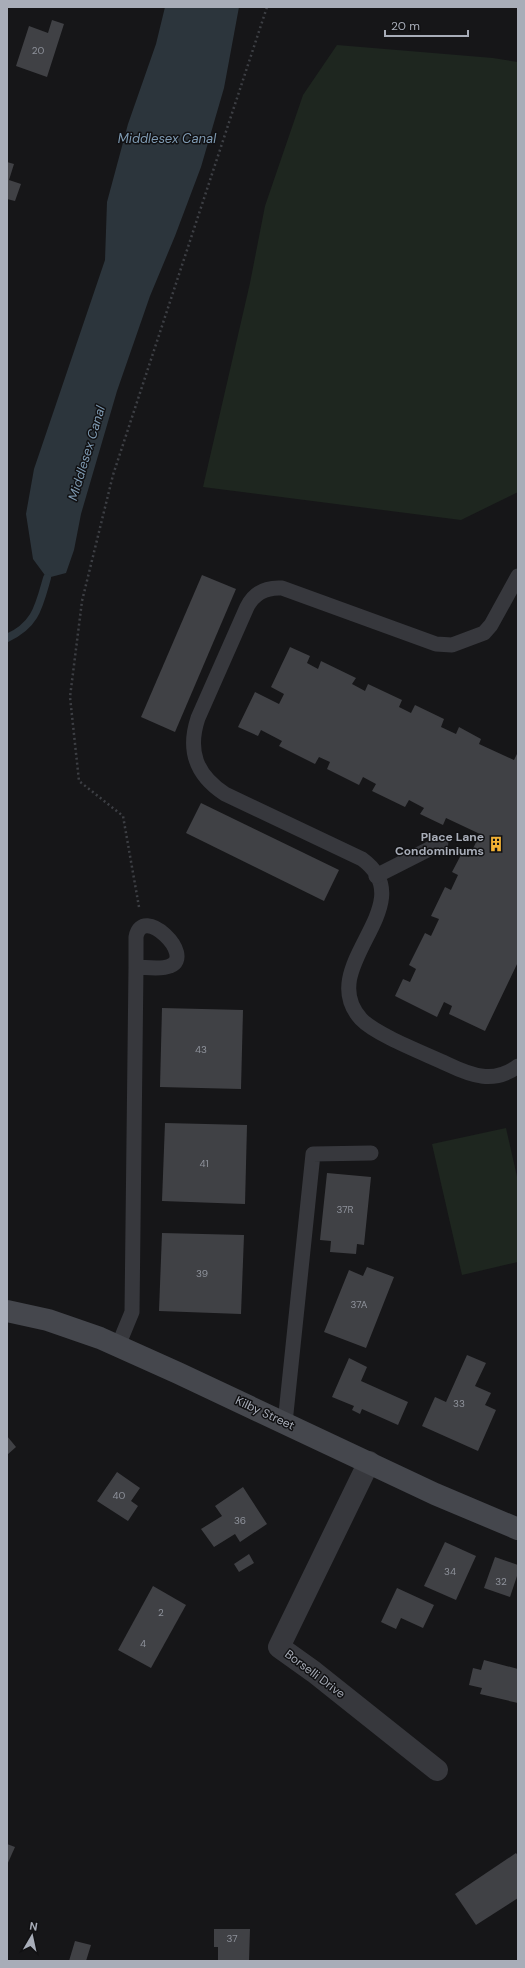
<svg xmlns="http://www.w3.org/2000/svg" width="525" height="1968" font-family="'DM Sans',sans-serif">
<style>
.green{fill:#1e261f}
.water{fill:#2c353c}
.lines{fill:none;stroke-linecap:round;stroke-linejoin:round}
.stream{stroke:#2c353c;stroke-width:8}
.building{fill:#404145}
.path{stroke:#3d3f44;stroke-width:2.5;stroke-dasharray:2 3;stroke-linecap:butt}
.lane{stroke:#37383d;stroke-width:15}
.street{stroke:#37383d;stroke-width:22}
.secondary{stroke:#45474d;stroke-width:22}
.labels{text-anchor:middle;stroke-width:3;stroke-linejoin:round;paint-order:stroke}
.number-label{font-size:10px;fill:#8e929b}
.poi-label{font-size:12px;font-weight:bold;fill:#a8adb8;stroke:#111113;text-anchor:end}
.street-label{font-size:12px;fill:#a8adb8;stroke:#111113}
.water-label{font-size:13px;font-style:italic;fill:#7f9bb3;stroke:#111113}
</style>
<rect width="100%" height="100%" fill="#161618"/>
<g class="green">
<path d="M337,45L493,58L518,62V492L461,520L203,487L250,283L265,206L303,95Z"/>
<path d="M506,1128L518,1181V1262L462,1275L432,1144Z"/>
</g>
<path class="water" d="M165,7H239L224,88L201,167L175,236L150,296L117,391L81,514L74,550L66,573L47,578L33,559L26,514L34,469L105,260L107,202L128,124L156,44Z"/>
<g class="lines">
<path class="stream" d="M7,638C36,625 39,606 47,578"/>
</g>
<g class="building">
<path d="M52,20L64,24L47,77L16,66L29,26L48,33Z"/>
<path d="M7,162L14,164L9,180L21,184L15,201L7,199Z"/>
<path d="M202,575L236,589L175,732L141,717Z"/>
<path d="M290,647L310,656L307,663L318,669L321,661L356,678L352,684L365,691L368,684L402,700L399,707L411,713L415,705L444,719L441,727L456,734L459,727L481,739L479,744L514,760L518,752V962L485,1031L449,1014L452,1006L444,1002L437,1017L395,996L403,979L410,982L416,969L409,965L425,933L431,936L439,919L431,916L445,887L451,890L458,875L452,872L462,853L469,857L480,834L446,818L443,825L420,814L424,808L409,800L405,807L372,791L376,784L363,777L359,785L327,769L330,762L319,757L315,764L279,746L282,741L261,730L258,736L238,727L255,692L279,704L284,694L271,687Z"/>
<path d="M201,803L339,870L324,901L186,833Z"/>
<path d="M162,1008L243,1010L241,1089L160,1087Z"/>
<path d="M165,1123L247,1125L245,1204L162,1201Z"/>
<path d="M327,1173L371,1177L364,1245L357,1244L356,1254L330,1252L331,1241L320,1240Z"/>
<path d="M162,1233L244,1235L241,1314L159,1311Z"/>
<path d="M367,1267L394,1277L366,1348L324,1332L349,1270L363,1276Z"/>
<path d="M467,1355L486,1363L475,1386L491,1393L485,1405L496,1410L478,1451L422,1426L435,1397L446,1402Z"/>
<path d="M349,1358L367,1367L361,1381L408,1402L398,1425L362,1409L360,1414L352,1410L354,1406L332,1397Z"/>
<path d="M7,1436L16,1447L7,1455Z"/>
<path d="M117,1472L140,1488L131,1501L138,1506L128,1521L97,1501Z"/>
<path d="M243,1487L267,1524L240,1542L235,1534L214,1547L201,1529L222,1516L215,1506Z"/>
<path d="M445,1542L476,1556L456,1600L424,1586Z"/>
<path d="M249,1554L254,1563L239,1572L234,1564Z"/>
<path d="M495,1557L518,1565V1573L510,1597L484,1588Z"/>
<path d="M153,1586L186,1605L151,1668L118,1650Z"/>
<path d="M397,1588L434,1605L423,1628L401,1618L396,1629L381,1622Z"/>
<path d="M484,1660L518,1669V1703L480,1694L482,1688L469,1685L473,1668L481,1670Z"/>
<path d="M7,1844L15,1847L7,1865Z"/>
<path d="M516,1853L518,1856V1898L476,1925L455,1894Z"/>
<path d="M214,1929H250L249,1961H218V1947H214Z"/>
<path d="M75,1941L91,1945L86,1961H69Z"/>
</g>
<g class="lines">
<path class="path" d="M139,907L123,816L79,781L70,697L82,601L113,475L267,7"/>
<g class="lane">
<path d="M518,576L491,625L484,633L452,645L436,644L282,588C266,587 254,593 247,607L198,718C187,751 196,775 225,794L362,859C425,905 313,966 361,1019C376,1035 426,1054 447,1064C472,1076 494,1084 518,1066"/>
<path d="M376,876L441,843"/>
<path d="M118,1346L132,1312L136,967V937C142,903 196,956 170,966C161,970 145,967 136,967"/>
<path d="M285,1423L313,1154L371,1153"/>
</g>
<path class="street" d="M369,1462L279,1647L314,1672L437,1770"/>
<path class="secondary" d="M7,1311L48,1320L100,1338L178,1373L435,1494L518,1529"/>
</g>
<defs>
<symbol id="building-bare" viewBox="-9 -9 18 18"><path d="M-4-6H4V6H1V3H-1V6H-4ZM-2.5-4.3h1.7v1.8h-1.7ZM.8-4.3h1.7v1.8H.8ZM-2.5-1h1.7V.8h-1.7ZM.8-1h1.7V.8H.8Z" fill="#f2b134" stroke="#111113" stroke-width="2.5" paint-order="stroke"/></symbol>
</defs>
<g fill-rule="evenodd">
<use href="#building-bare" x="485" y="833" width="22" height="22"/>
</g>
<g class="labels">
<g class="number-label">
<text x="38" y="54">20</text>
<text x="201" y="1053">43</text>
<text x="204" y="1167">41</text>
<text x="345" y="1213">37R</text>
<text x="202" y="1277">39</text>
<text x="359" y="1308">37A</text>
<text x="459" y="1407">33</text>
<text x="119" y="1499">40</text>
<text x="240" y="1524">36</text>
<text x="450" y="1575">34</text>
<text x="501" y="1585">32</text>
<text x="161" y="1616">2</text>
<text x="143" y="1647">4</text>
<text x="232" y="1942">37</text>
</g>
<g class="poi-label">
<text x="484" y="841">Place Lane<tspan x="484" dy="14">Condominiums</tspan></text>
</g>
<g class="street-label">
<text transform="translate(265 1413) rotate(25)" y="4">Kilby Street</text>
<text transform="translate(315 1674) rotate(37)" y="4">Borselli Drive</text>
</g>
<g class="water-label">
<text x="167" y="143">Middlesex Canal</text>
<text transform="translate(86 453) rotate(-73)" y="5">Middlesex Canal</text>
</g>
</g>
<rect width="525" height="1968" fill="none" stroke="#a8adb8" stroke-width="16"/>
<g transform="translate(32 1936) rotate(9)" stroke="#111113" stroke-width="3" paint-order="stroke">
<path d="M0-3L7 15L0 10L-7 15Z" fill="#a8adb8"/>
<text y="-6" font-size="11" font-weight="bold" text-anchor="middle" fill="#a8adb8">N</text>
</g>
<path d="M385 30v6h83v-6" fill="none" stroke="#a8adb8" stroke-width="2"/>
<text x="391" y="30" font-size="12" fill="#a8adb8" stroke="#111113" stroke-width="3" paint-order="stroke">20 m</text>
</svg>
